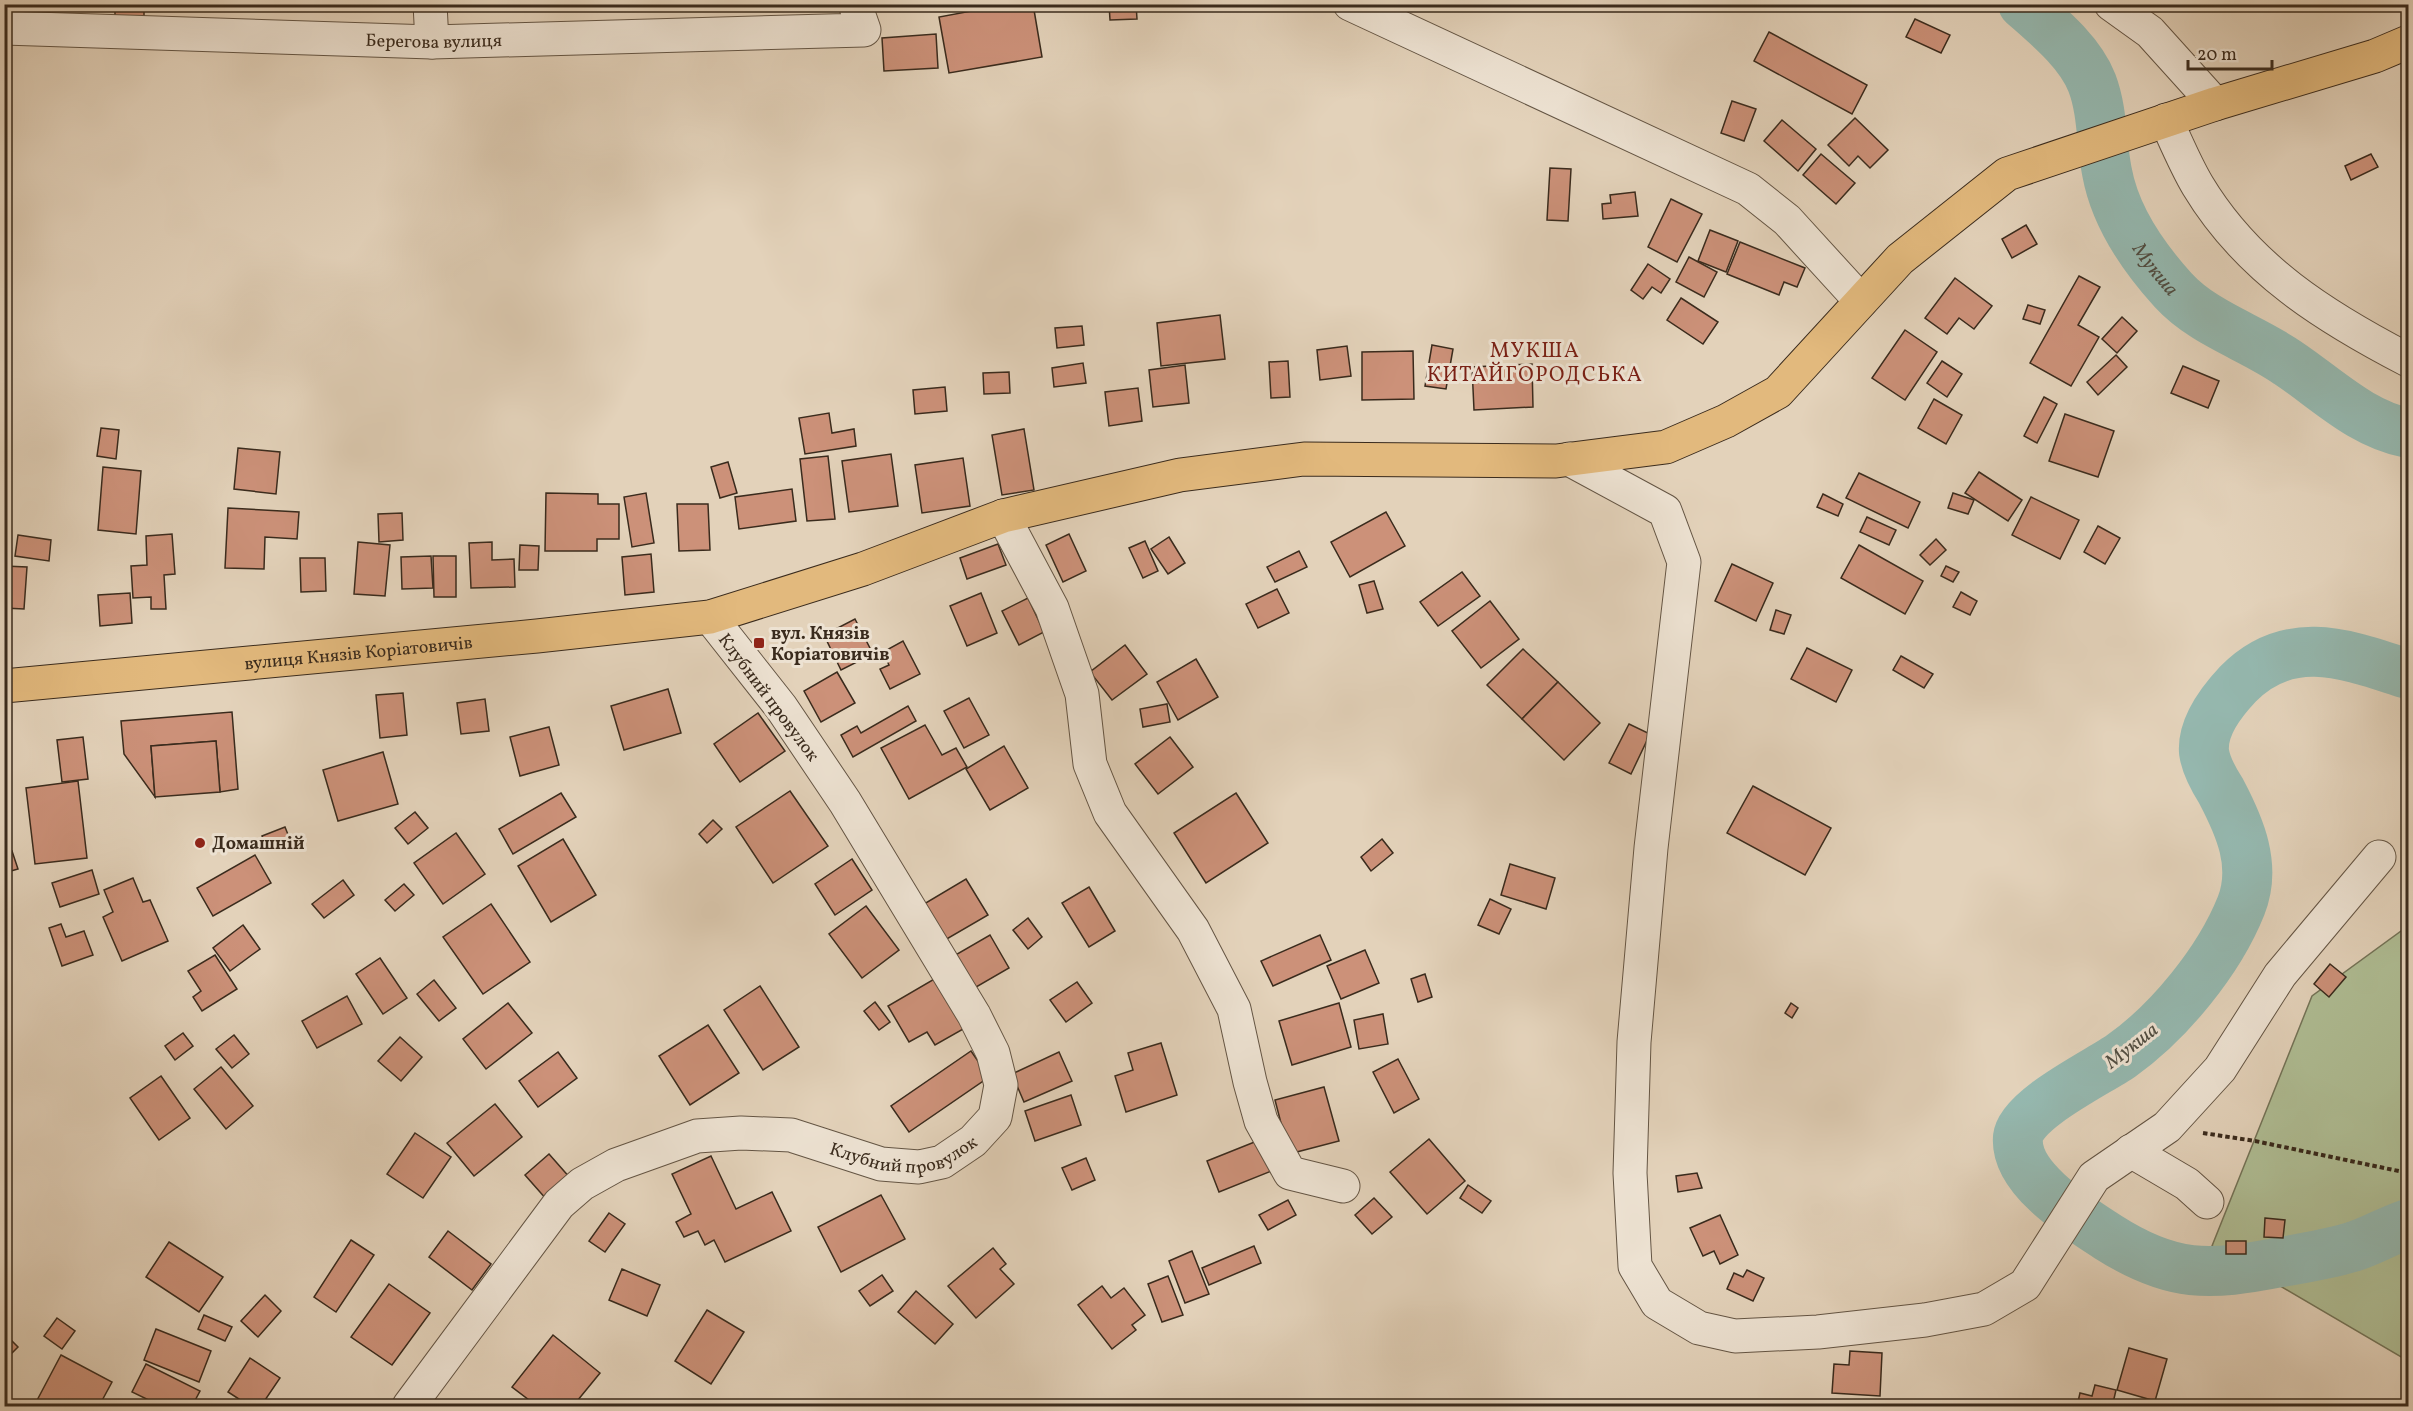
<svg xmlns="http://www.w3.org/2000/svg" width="2413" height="1411" font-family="Vollkorn,serif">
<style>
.green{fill:#afbd94;stroke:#747458;stroke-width:1.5}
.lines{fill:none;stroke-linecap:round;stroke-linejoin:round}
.river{stroke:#95b8af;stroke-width:50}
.building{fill:#cc9179;stroke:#3a2b1d;stroke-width:1.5}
.minor-casing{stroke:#645544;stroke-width:35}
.major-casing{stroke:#3a2b1d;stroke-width:35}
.path{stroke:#3a2b1d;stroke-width:4;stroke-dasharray:4.5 3;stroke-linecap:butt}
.minor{stroke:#ede2d2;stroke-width:33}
.major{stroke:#e2b97d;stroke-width:33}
.poi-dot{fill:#8f2418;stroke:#ede2d2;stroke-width:2}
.labels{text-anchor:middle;stroke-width:6;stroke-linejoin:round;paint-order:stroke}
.street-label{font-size:18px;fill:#3a2b1d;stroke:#ede2d2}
.poi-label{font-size:18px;font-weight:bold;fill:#3a2b1d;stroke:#ede2d2;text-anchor:start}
.water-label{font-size:20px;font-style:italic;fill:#514e42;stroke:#ede2d2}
.quarter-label{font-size:21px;letter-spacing:1.5px;fill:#7a1f14;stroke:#ede2d2}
</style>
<rect width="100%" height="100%" fill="#e3d2ba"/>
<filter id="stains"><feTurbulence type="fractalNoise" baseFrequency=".00333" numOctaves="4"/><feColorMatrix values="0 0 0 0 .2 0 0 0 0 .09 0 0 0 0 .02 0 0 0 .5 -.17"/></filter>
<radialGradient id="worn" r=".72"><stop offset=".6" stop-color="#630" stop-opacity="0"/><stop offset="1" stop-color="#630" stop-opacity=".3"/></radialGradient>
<path class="green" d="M2408,926V1361L2212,1246L2312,996Z"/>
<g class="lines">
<g class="river">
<path id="s1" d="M2023,4C2048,26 2080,52 2092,83C2103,112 2101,143 2107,172C2115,216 2144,258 2173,290C2204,324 2251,337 2288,363C2327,389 2361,424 2408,433"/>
<path d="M2408,674C2349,655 2290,631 2238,684C2222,701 2202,727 2204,752C2206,766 2214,780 2221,791C2240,827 2257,866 2241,906C2219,961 2169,1022 2121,1056C2098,1072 2021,1109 2018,1137C2014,1179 2079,1218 2108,1237C2172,1278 2209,1276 2281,1262C2305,1258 2329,1254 2352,1247C2372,1241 2389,1230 2408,1224"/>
</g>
</g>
<g class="building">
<rect x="115" y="4" width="29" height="12"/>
<path d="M1033,4L1042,57L949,73L939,17L1009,4Z"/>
<path d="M1109,4H1136L1137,19L1110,20Z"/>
<path d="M1915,19L1950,35L1941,53L1906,37Z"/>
<path d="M1769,32L1867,85L1852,114L1754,61Z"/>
<path d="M936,34L938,68L884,71L882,38Z"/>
<path d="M1732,101L1756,109L1744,141L1721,133Z"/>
<path d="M1855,118L1888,150L1870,168L1858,156L1849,166L1828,145Z"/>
<path d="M1782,120L1816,149L1798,171L1764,141Z"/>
<path d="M1821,154L1855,183L1836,204L1803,175Z"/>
<path d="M2371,154L2378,167L2351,180L2345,166Z"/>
<path d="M1550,168L1571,169L1568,221L1547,220Z"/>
<path d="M1635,192L1638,216L1603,219L1602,204L1611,203L1610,195Z"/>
<path d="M1671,199L1702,214L1677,262L1648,247Z"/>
<path d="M2026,225L2037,244L2012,258L2002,239Z"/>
<path d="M1710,230L1738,241L1726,272L1698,261Z"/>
<path d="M1740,242L1805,268L1797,287L1784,282L1779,295L1727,274Z"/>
<path d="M1689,257L1717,272L1704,297L1676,282Z"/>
<path d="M1648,264L1670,279L1661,293L1652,287L1643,299L1631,290Z"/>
<path d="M2079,276L2100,287L2078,325L2099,337L2071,386L2030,363Z"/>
<path d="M1955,278L1992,306L1974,329L1959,318L1947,334L1925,318Z"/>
<path d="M1681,298L1718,322L1703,344L1667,320Z"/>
<path d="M2028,305L2045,310L2040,324L2023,319Z"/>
<path d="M1220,315L1225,359L1161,366L1157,323Z"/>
<path d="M2122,317L2137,331L2117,353L2102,339Z"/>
<path d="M1082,326L1084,345L1057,348L1055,328Z"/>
<path d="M1905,330L1937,352L1905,400L1872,378Z"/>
<path d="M1432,345L1453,349L1446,389L1425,386Z"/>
<path d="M1347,346L1351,376L1320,380L1317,350Z"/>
<path d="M1413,351L1414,399L1362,400V352Z"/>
<path d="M2116,355L2127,367L2098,395L2087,382Z"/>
<path d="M1288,361L1290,397L1271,398L1269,362Z"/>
<path d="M1942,361L1962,374L1947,397L1927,383Z"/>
<path d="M1083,363L1086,383L1054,387L1052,368Z"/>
<path d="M1532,364L1533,407L1474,410L1472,367Z"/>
<path d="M1185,365L1189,403L1153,407L1149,370Z"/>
<path d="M2183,366L2219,381L2208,408L2171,393Z"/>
<path d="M1009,372L1010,393L984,394L983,373Z"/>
<path d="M945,387L947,411L915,414L913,390Z"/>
<path d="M1138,388L1142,421L1109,426L1105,392Z"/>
<path d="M2044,397L2057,404L2037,443L2024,436Z"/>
<path d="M1934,399L1962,415L1946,444L1918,428Z"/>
<path d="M829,413L832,433L854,429L856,446L805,454L799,418Z"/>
<path d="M2065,414L2114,431L2098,477L2049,461Z"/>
<path d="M101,428L119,430L116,459L97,456Z"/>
<path d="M1024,429L1034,490L1002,495L992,435Z"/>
<path d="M238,448L280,452L276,494L234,489Z"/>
<path d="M891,454L898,506L849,512L842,461Z"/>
<path d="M828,456L835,519L807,521L800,459Z"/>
<path d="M963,458L970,506L922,513L915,465Z"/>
<path d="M728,462L737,493L720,498L711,467Z"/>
<path d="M103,467L141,471L136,534L98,530Z"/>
<path d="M1979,472L2022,500L2008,521L1965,493Z"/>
<path d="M1859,473L1920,502L1908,528L1846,498Z"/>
<path d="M792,489L796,521L739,529L735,497Z"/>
<path d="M546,493L598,494V504H619V539H597V551H545Z"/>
<path d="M646,493L654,543L632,547L624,497Z"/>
<path d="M1953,493L1974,500L1968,514L1948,508Z"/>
<path d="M1823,494L1843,504L1838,516L1817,507Z"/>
<path d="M2031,497L2079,520L2060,559L2012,535Z"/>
<path d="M677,504H708L710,550L679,551Z"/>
<path d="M228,508L299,512L297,539L265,537L264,569L225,568Z"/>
<path d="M1386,512L1405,546L1350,577L1331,542Z"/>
<path d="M402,513L403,540L379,542L378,514Z"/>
<path d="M1867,517L1896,530L1889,545L1860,532Z"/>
<path d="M2098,526L2120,538L2105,564L2084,552Z"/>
<path d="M172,534L175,574L164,575L166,609H151V597L133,598L131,566L147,565L146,536Z"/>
<path d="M1069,534L1086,571L1063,582L1046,545Z"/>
<path d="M18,535L51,540L49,561L15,556Z"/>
<path d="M1169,537L1185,563L1168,574L1151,549Z"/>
<path d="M1936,539L1946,550L1930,565L1920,555Z"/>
<path d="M1145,541L1158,571L1143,578L1129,548Z"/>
<path d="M358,542L390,545L385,596L354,594Z"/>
<path d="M492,542V560L514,559L515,587L471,588L469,543Z"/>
<path d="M998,544L1006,565L967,579L960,558Z"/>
<path d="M520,545L539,546L538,570H519Z"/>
<path d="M1859,545L1923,581L1905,614L1841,578Z"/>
<path d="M1299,551L1307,567L1275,582L1267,567Z"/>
<path d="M651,554L654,592L625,595L622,557Z"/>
<path d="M431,556L433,588L402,589L401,557Z"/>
<path d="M433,556H456V597H434Z"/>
<path d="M300,558H325L326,591L301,592Z"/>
<path d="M1732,564L1773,583L1756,621L1715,601Z"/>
<path d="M4,566L27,567L24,609L4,608Z"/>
<path d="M1946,566L1959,572L1953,582L1941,576Z"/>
<path d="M1462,572L1480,596L1438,626L1420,602Z"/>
<path d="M1374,581L1383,609L1367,613L1359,585Z"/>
<path d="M1277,589L1289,613L1258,628L1246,604Z"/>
<path d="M1961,592L1977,601L1970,615L1953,607Z"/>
<path d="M130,593L132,623L100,626L98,595Z"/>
<path d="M981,593L997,633L967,646L950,606Z"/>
<path d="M1028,598L1044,632L1019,645L1002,611Z"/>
<path d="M1490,601L1519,639L1481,668L1452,631Z"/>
<path d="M1776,610L1791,615L1784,634L1770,630Z"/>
<path d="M855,619L873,654L841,670L824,635Z"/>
<path d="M903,641L920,674L890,689L880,669L889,665L883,652Z"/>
<path d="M1125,645L1147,674L1112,700L1090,672Z"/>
<path d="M1807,648L1852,670L1836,702L1791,679Z"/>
<path d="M1523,649L1558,682L1522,719L1487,685Z"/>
<path d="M1901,656L1933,674L1924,688L1893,670Z"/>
<path d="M1196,659L1218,697L1178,720L1157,682Z"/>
<path d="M837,672L855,703L821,722L804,691Z"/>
<path d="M1558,682L1600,723L1564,760L1522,719Z"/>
<path d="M668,689L681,733L624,750L611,706Z"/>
<path d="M403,693L407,735L380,738L376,695Z"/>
<path d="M969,698L989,735L964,748L944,711Z"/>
<path d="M485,699L489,731L461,734L457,703Z"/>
<path d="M1167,704L1170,722L1143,727L1140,709Z"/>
<path d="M908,706L916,721L853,757L841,735L857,726L861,733Z"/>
<path d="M232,712L238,789L220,792L216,741L151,746L155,797L124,754L121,721Z"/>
<path d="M758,713L785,751L740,782L714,744Z"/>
<path d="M1629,724L1650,734L1631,774L1609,763Z"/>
<path d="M925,725L942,755L956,748L967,767L909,799L881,748Z"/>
<path d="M549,727L559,765L520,776L510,737Z"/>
<path d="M83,737L88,779L62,782L57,740Z"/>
<path d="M1170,737L1193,767L1158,794L1135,764Z"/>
<path d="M216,741L220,792L155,797L151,746Z"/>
<path d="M1004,746L1028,788L990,810L966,769Z"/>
<path d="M383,752L398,804L338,821L323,770Z"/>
<path d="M78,781L87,858L35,864L26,788Z"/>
<path d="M1753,786L1831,828L1805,875L1727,833Z"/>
<path d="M790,791L828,846L773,883L736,827Z"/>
<path d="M561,793L576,817L513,854L499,829Z"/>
<path d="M1236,793L1268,843L1206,883L1174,833Z"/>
<path d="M415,812L428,828L408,844L395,828Z"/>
<path d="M713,820L722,829L707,843L699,834Z"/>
<path d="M285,827L291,842L267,851L262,836Z"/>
<path d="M456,833L485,874L443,904L414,863Z"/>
<path d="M563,839L596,895L551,922L518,866Z"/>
<path d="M1382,839L1393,853L1371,871L1361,857Z"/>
<path d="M12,851L18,869L4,873V853Z"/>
<path d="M255,855L271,883L213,916L197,888Z"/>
<path d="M852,859L872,890L835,915L815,884Z"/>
<path d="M1510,864L1555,878L1546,909L1501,895Z"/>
<path d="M92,870L99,894L60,907L52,883Z"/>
<path d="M133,878L143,902L150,900L168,941L122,961L103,917L113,912L104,890Z"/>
<path d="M966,879L988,915L945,940L924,904Z"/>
<path d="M343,880L354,895L324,918L312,904Z"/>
<path d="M404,884L414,895L395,911L385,900Z"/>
<path d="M1089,887L1115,931L1089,947L1062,903Z"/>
<path d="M1490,899L1511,909L1499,934L1478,925Z"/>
<path d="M491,904L530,962L483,994L443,937Z"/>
<path d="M866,906L899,950L862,978L829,934Z"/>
<path d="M1028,918L1042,937L1028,949L1013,930Z"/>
<path d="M61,924L66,937L84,931L93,955L62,966L49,928Z"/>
<path d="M243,925L260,949L230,971L213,948Z"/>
<path d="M990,935L1009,968L971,990L952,957Z"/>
<path d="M1320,935L1331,960L1273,986L1261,961Z"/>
<path d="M1365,950L1379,983L1341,999L1327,966Z"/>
<path d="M215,955L237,989L202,1011L193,997L201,991L188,971Z"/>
<path d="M380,958L407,998L383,1014L356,974Z"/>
<path d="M2330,964L2346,977L2329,997L2314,984Z"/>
<path d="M1425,974L1432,997L1418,1002L1411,979Z"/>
<path d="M936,978L965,1028L935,1045L927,1032L909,1042L888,1006Z"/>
<path d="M434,980L456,1008L439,1021L417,994Z"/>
<path d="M1077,982L1092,1003L1066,1022L1050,1000Z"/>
<path d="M760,986L799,1047L763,1070L724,1010Z"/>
<path d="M347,996L362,1024L317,1048L302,1021Z"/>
<path d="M875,1002L890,1022L879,1030L864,1011Z"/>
<path d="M508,1003L532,1033L486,1069L463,1039Z"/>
<path d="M1339,1003L1351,1047L1292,1065L1279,1021Z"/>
<path d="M1791,1003L1798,1008L1792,1018L1785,1013Z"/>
<path d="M1383,1014L1388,1044L1359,1049L1354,1020Z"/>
<path d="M708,1025L739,1073L690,1105L659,1056Z"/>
<path d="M183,1033L193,1046L175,1060L165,1046Z"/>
<path d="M234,1035L249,1054L232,1068L216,1049Z"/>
<path d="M400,1037L422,1057L401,1081L378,1061Z"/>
<path d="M1161,1043L1177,1095L1126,1112L1115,1076L1133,1070L1128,1053Z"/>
<path d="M971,1051L989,1077L909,1132L891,1106Z"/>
<path d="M558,1052L577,1078L538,1107L519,1081Z"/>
<path d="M1059,1052L1072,1081L1024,1102L1012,1074Z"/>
<path d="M1398,1059L1419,1099L1394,1113L1373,1072Z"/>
<path d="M221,1067L253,1106L226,1129L194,1089Z"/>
<path d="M161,1076L190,1118L159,1140L130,1098Z"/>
<path d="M1324,1087L1339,1141L1289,1154L1275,1100Z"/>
<path d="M1071,1095L1081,1125L1035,1141L1025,1111Z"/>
<path d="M495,1104L522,1137L474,1176L447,1143Z"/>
<path d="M415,1133L451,1157L423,1198L387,1174Z"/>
<path d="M1262,1139L1274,1170L1219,1192L1207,1161Z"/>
<path d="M1429,1139L1465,1181L1427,1214L1390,1172Z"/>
<path d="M549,1154L571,1179L547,1200L525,1175Z"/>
<path d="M711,1156L736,1209L772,1192L791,1231L725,1262L714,1240L705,1245L698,1231L684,1237L676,1222L691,1214L672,1174Z"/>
<path d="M1086,1158L1095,1180L1072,1190L1062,1168Z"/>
<path d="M1697,1173L1702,1188L1678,1192L1676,1176Z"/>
<path d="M1468,1185L1491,1201L1482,1213L1460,1198Z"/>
<path d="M881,1195L905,1239L841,1272L818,1227Z"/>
<path d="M1374,1198L1392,1217L1372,1234L1355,1215Z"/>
<path d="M1288,1200L1296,1215L1268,1230L1259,1215Z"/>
<path d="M609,1213L625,1224L605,1252L589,1241Z"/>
<path d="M1720,1215L1738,1255L1720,1264L1714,1251L1703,1256L1690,1228Z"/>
<path d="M2265,1218L2285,1220L2283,1238L2264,1237Z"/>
<path d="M448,1231L491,1264L472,1290L429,1257Z"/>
<path d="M351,1240L374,1255L336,1312L314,1297Z"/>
<rect x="2226" y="1241" width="20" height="13"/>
<path d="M169,1242L223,1277L199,1312L146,1277Z"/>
<path d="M1254,1246L1261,1263L1209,1285L1202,1268Z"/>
<path d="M993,1248L1006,1264L1000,1269L1014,1284L976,1318L948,1286Z"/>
<path d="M1192,1251L1209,1294L1185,1303L1169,1261Z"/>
<path d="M622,1269L660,1285L647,1316L609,1300Z"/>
<path d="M1747,1270L1764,1278L1753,1301L1727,1289L1734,1273L1743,1277Z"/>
<path d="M882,1275L893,1291L870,1306L859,1291Z"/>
<path d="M1168,1276L1183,1315L1162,1322L1148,1284Z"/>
<path d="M389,1284L430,1313L392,1365L351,1337Z"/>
<path d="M1102,1286L1111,1298L1124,1288L1145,1315L1132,1325L1136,1330L1112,1349L1078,1305Z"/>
<path d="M916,1291L953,1324L935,1344L898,1312Z"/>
<path d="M265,1295L281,1311L258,1337L241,1321Z"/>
<path d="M707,1310L744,1332L711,1384L675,1361Z"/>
<path d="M204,1315L232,1327L225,1341L198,1329Z"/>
<path d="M57,1318L75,1331L62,1349L44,1336Z"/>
<path d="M156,1329L211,1351L199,1382L144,1360Z"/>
<path d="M4,1333L18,1347L4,1361Z"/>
<path d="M553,1335L600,1373L573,1406H537L512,1387Z"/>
<path d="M2129,1348L2167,1359L2155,1401L2117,1390Z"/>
<path d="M1850,1351L1882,1353L1880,1396L1832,1393L1834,1364L1849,1365Z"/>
<path d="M61,1355L112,1382L99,1406H34Z"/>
<path d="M250,1358L280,1378L261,1406H234L239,1399L228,1392Z"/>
<path d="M146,1364L200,1391L192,1406H161L132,1392Z"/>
<path d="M2095,1385L2116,1390L2113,1403L2129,1406H2077L2080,1393L2092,1396Z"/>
</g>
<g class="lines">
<defs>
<g id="minor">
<path d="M430,4L432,42"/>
<path d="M1350,4L1748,189L1787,220L1861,301"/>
<path d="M2111,4L2150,32L2215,104"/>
<path id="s2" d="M4,28L432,42L864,30L855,4"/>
<path d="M2166,120C2176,142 2186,166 2198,186C2248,269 2325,317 2408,360"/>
<path d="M1569,459L1665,511L1684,562L1651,848L1634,1042L1630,1173L1635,1266L1657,1303L1699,1328L1735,1336L1818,1332L1925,1320L1984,1309L2025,1285L2094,1177L2167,1127L2220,1069L2280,975L2379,857"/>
<path d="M1003,516L1052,608L1082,694L1090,764L1110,813L1193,930L1234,1009L1250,1082L1261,1121L1290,1173L1343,1186"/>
<path d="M2131,1151L2187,1184L2207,1202"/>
<path id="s3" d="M409,1406L559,1204L582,1184L616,1165L697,1136L741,1133L791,1135L881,1164L919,1167L942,1162L973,1141L995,1117L1001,1085L993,1053L974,1015L845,802L781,707L710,617"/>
</g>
<g id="major">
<path id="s4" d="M4,686L537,636L710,617L863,569L1003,516L1180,475L1304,459L1556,461L1666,447L1726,421L1778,392L1900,259L2007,174L2215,104L2375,56L2408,42"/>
</g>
</defs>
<use href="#minor" class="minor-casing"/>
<use href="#major" class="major-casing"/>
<path class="path" d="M2203,1133L2255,1141L2408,1173"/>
<use href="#minor" class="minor"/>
<use href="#major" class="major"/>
</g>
<g class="poi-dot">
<rect x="753" y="637" width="12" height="12" rx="3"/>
<circle cx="200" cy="843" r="6"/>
</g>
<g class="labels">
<g class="street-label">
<text dy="6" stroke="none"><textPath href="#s2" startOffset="430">Берегова вулиця</textPath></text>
<text dy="6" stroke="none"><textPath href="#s4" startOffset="356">вулиця Князів Коріатовичів</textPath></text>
<text transform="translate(769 697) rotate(53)" y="6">Клубний провулок</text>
<text dy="6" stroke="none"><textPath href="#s3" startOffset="620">Клубний провулок</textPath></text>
</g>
<g class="poi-label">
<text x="771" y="639">вул. Князів<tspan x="771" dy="21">Коріатовичів</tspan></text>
<text x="212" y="849">Домашній</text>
</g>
<g class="water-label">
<text dy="7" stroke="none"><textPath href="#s1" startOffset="306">Мукша</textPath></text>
<text transform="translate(2131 1045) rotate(-38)" y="7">Мукша</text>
</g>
<g class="quarter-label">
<text x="1535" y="357">МУКША<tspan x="1535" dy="24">КИТАЙГОРОДСЬКА</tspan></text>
</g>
</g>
<rect width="2413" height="1411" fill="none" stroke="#e3d2ba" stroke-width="24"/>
<rect x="6" y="6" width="2401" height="1399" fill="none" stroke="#3a2b1d" stroke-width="3"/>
<rect x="12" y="12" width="2389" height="1387" fill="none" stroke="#3a2b1d" stroke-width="1.5"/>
<path d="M2188 60v9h84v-9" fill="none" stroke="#3a2b1d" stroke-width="3"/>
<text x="2197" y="60" font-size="18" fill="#3a2b1d" stroke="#ede2d2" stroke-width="4.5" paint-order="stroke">20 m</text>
<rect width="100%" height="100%" filter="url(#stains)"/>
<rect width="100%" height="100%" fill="url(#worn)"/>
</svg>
